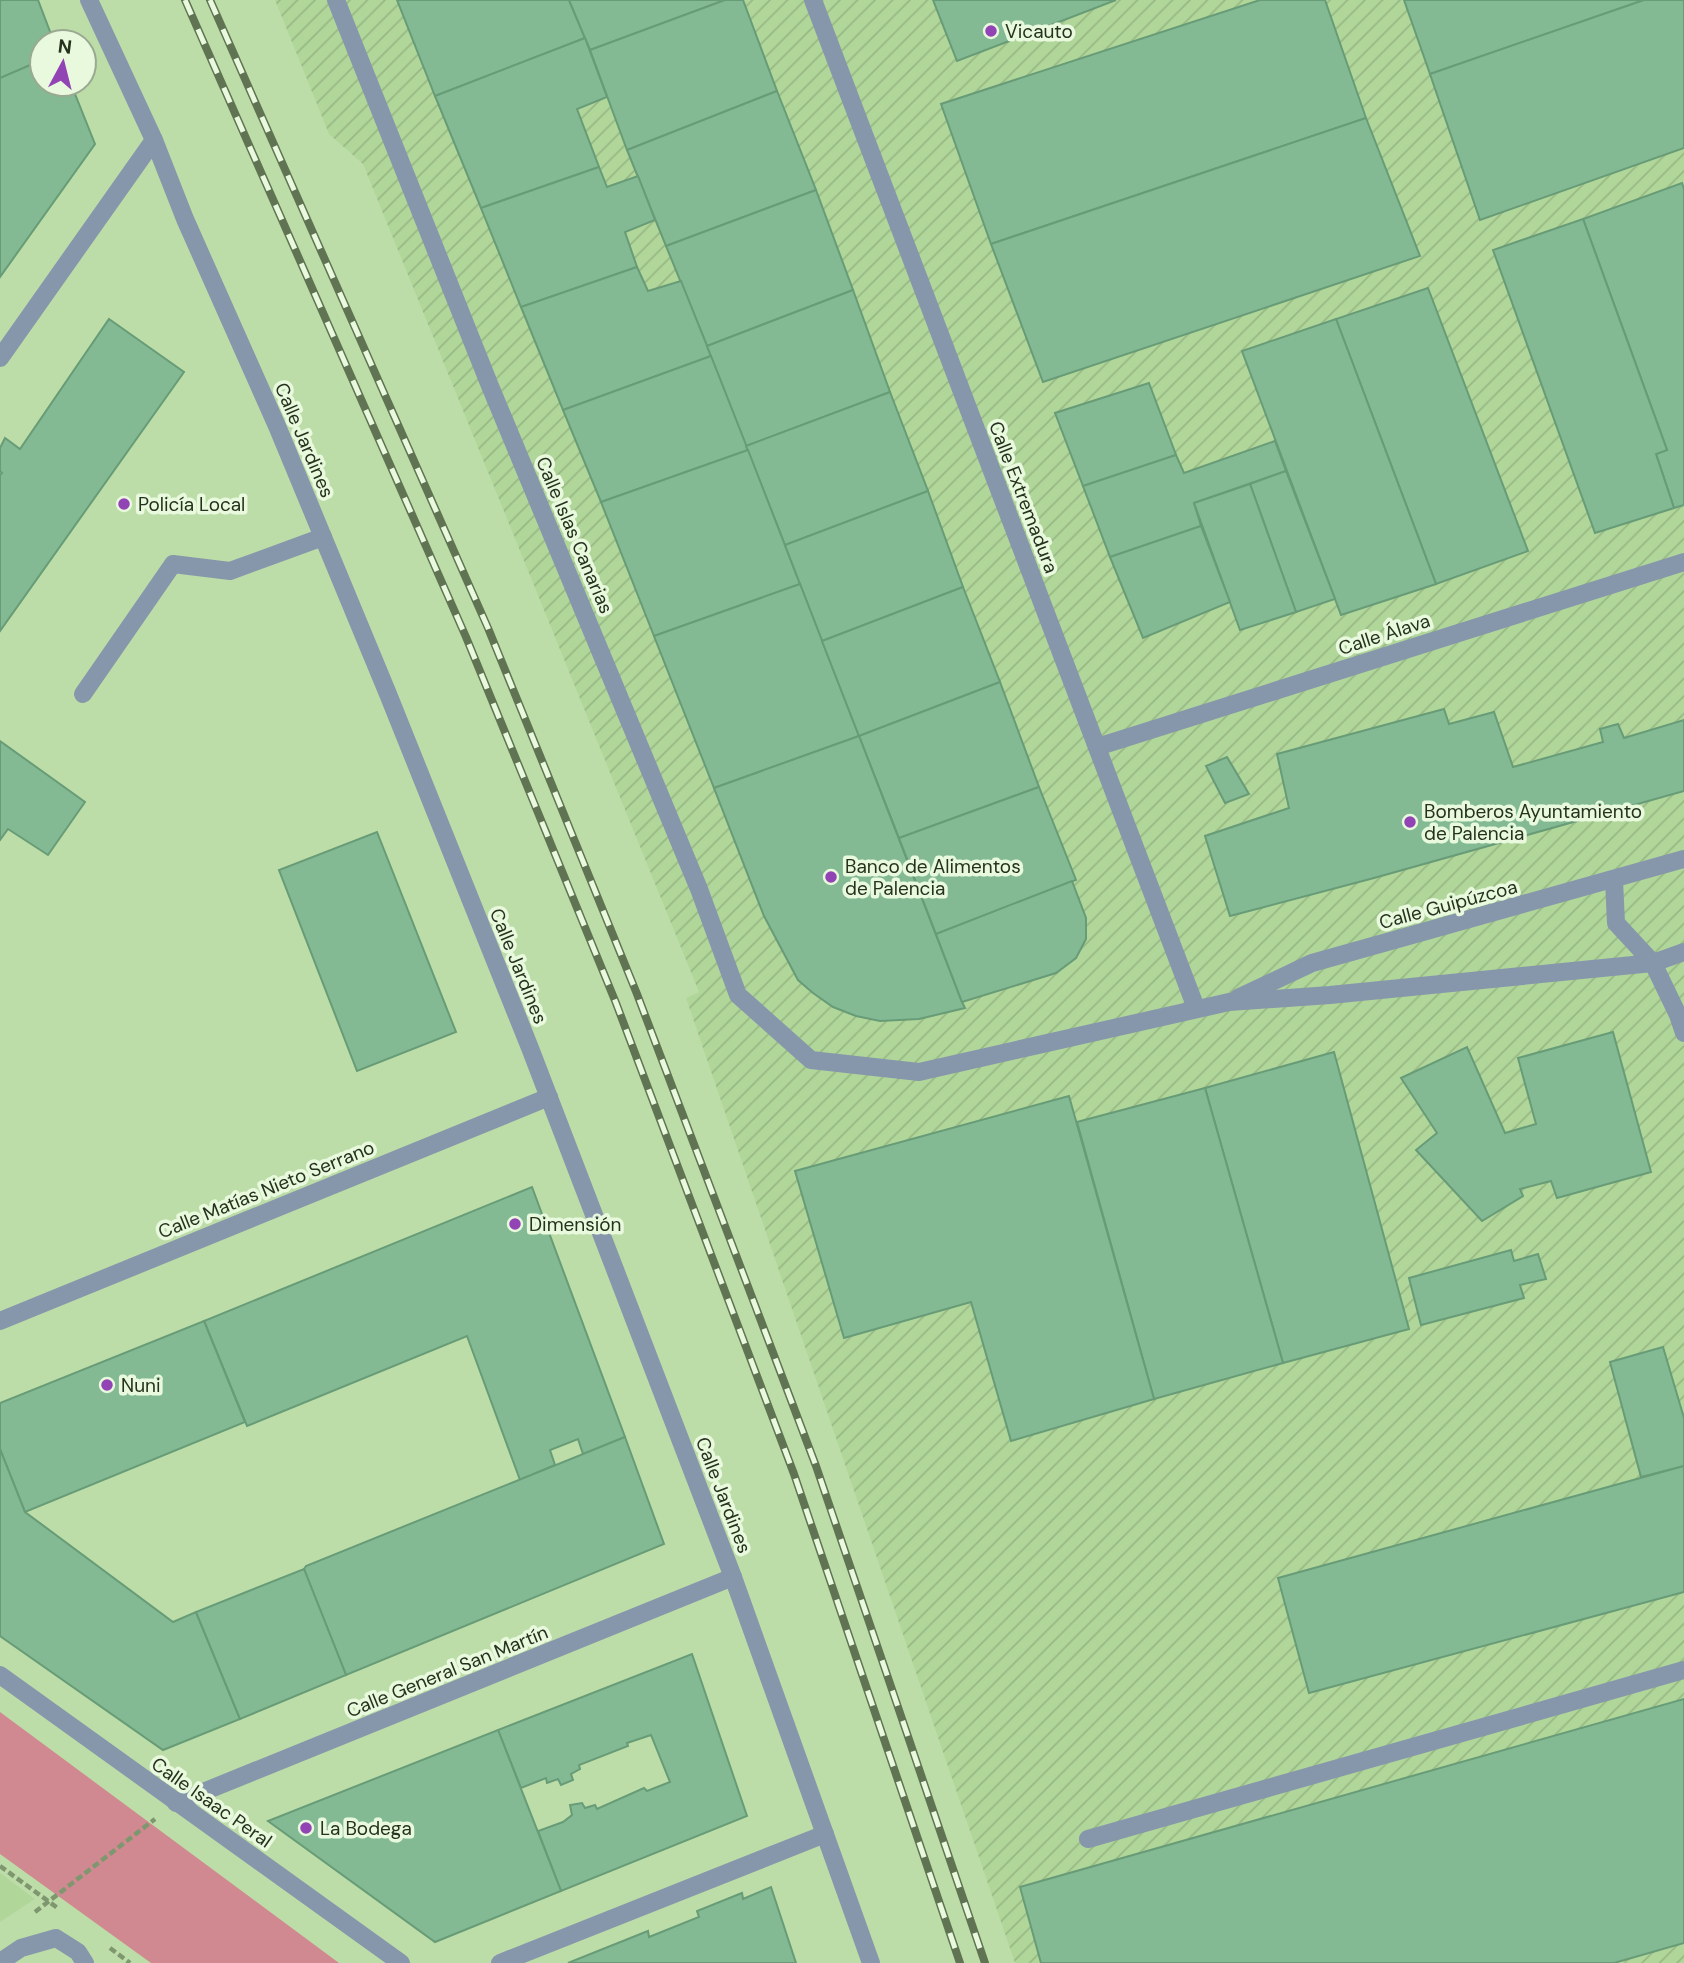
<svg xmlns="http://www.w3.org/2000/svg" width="1684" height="1963" font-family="'DM Sans',sans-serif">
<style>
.built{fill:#b1d69a}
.industrial{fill:url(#industrial-furrows)}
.green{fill:#d08990}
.building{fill:#83ba94;stroke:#679c77;stroke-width:2}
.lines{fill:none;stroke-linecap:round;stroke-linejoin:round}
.path{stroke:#7f976f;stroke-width:4.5;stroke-dasharray:7 3.5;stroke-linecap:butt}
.minor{stroke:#8697ab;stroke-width:18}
.rail-casing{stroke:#607453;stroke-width:8}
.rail{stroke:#e8f9de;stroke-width:5;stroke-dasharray:16;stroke-linecap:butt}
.poi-dot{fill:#9244b5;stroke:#e8f9de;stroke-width:2.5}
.labels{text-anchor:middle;stroke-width:7;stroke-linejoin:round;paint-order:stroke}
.poi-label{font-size:19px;fill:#25321d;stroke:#e8f9de;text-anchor:start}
.street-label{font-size:19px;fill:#25321d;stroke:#e8f9de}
</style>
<defs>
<pattern id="industrial-furrows" width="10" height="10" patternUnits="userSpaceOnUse" patternTransform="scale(1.75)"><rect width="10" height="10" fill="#b1d69a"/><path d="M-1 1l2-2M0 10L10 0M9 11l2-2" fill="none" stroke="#98b884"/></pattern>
</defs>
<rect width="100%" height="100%" fill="#bddda8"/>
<path class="built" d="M0,1873L35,1899L0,1922Z"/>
<path class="industrial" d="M275,0H1684V1963H1015L686,998L699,992L363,164L329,134Z"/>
<path class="green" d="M0,1712L339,1963H151L0,1854Z"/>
<g class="building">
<path d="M0,0H38L54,42H42V60L0,78Z"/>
<path d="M397,0H569L585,38L435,96Z"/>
<path d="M569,0H725L590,50Z"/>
<path d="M725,0H743L777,91L627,150L590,50Z"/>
<path d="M933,0H1116L957,61Z"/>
<path d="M1260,0H1325L1366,118L991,244L941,104Z"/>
<path d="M1404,0H1644L1430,74Z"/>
<path d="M1644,0H1684V148L1480,220L1430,74Z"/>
<path d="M585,38L607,97L577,109L599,167L481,208L435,96Z"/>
<path d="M42,60V84H71L95,144L0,277V78Z"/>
<path d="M777,91L816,190L666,246L627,150Z"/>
<path d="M1366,118L1420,256L1043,382L991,244Z"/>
<path d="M599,167L607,187L638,176L655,220L625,232L637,267L521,307L481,208Z"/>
<path d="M1682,183L1684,189V505L1674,508L1656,454L1667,450L1583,219Z"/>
<path d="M816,190L853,290L707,346L666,246Z"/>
<path d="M1583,219L1667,450L1656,454L1674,508L1595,533L1493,250Z"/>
<path d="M637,267L648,291L681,281L711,356L563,410L521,307Z"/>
<path d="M1428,288L1528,551L1436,584L1336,319Z"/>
<path d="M853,290L890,392L746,446L707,346Z"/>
<path d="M109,319L184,372L0,631V475L2,473L0,471V448L5,438L20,449Z"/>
<path d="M1336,319L1436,584L1341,615L1242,351Z"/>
<path d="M711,356L748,450L601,502L563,410Z"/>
<path d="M1149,383L1176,455L1083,486L1055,413Z"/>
<path d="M890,392L928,491L785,545L746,446Z"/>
<path d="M1275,441L1286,471L1194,503L1201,526L1110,557L1083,486L1176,455L1184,473Z"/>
<path d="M748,450L800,584L654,636L601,502Z"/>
<path d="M1286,471L1335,599L1296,612L1250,484Z"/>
<path d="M1250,484L1296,612L1240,630L1194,503Z"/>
<path d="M928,491L963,587L822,641L785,545Z"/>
<path d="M1201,526L1230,602L1143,638L1110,557Z"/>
<path d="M800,584L859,736L714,788L654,636Z"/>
<path d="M963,587L1000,682L859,736L822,641Z"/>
<path d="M1000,682L1039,787L899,838L859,736Z"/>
<path d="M1444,709L1449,724L1494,712L1513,767L1603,742L1600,729L1618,724L1624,738L1684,720V791L1374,878L1230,916L1205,836L1289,808L1277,754Z"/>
<path d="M859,736L962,1002L965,1008L919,1019L880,1021L856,1016L833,1007L813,993L798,980L764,916L714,788Z"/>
<path d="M0,741L85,802L48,855L8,829L0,840Z"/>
<path d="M1227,757L1249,794L1225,803L1206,766Z"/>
<path d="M1039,787L1076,880L936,934L899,838Z"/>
<path d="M377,832L456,1032L357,1071L279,870Z"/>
<path d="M1072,881L1086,918V939L1076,958L1056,973L962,1002L936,934Z"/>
<path d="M1613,1032L1651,1172L1557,1198L1551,1181L1520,1189L1523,1196L1482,1221L1416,1150L1437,1133L1401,1078L1467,1047L1505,1133L1536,1124L1518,1058Z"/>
<path d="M1334,1052L1409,1329L1283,1363L1205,1088Z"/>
<path d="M1205,1088L1283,1363L1154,1399L1077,1122Z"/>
<path d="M1069,1096L1154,1399L1011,1441L971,1302L844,1338L795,1171Z"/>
<path d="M532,1187L625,1437L583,1454L578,1439L550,1450L555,1465L520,1480L467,1336L247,1426L204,1321Z"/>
<path d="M1511,1250L1514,1261L1538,1254L1546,1279L1520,1285L1524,1298L1421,1325L1409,1278Z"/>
<path d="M204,1321L245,1422L25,1512L0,1449V1403Z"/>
<path d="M1663,1347L1684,1418V1466L1641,1477L1610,1362Z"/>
<path d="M625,1437L664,1544L346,1675L304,1569L306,1566Z"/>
<path d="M0,1449L25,1512L173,1622L196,1612L240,1719L163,1750L0,1636Z"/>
<path d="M1684,1466V1592L1309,1693L1278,1578Z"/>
<path d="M304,1569L346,1675L240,1719L196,1612Z"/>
<path d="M692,1654L747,1816L561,1891L538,1831L563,1822L572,1815L570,1805L582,1803L585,1808L595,1805L597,1809L644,1788L647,1791L670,1782L651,1735L627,1743L628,1746L579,1765L580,1769L571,1774L573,1780L561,1785L558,1779L547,1783L546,1778L521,1788L498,1730Z"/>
<path d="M1684,1699V1943L1614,1963H1041L1020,1887Z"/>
<path d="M498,1730L561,1891L435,1942L268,1821Z"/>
<path d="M771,1887L796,1963H568L648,1931L649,1937L699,1917L697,1911L742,1893L743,1899Z"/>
</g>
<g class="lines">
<g class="path">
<path d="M0,1866L59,1909"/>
<path d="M35,1912L155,1819"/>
<path d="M110,1948L130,1963"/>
</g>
<g class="minor">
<path d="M89,0L154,140L185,219L277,426L388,694L530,1048L733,1577L871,1963"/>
<path d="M336,0L490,386L699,889L738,995L811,1060L919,1072L1229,1002L1330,995L1653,963L1684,952"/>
<path d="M813,0L1196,1008"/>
<path d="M0,358L154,140"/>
<path d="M83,694L173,564L230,571L323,537"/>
<path d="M1097,747L1684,562"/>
<path d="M1614,880L1616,923L1653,963L1678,1015L1684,1033"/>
<path d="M1238,998L1312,963L1684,859"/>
<path d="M0,1321L549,1097"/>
<path d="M0,1675L401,1963"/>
<path d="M176,1803L733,1577"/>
<path d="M1088,1839L1684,1670"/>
<path d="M0,1962L21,1948L56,1938L78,1952L85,1963"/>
<path d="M500,1963L825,1834"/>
</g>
<defs>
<g id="rail">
<path d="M185,0L466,637L616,1003L794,1474L960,1963"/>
<path d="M210,0L488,628L637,994L816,1466L985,1963"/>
</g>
</defs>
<use href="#rail" class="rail-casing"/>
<use href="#rail" class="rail"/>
</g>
<g class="poi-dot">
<circle cx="991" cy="31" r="7"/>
<circle cx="124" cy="504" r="7"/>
<circle cx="1410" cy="822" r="7"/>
<circle cx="831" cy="877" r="7"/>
<circle cx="515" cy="1224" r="7"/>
<circle cx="107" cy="1385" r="7"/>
<circle cx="306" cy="1828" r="7"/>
</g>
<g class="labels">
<g class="poi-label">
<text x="1005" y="38">Vicauto</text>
<text x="138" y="511">Policía Local</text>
<text x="1424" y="818">Bomberos Ayuntamiento<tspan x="1424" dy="22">de Palencia</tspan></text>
<text x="845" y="873">Banco de Alimentos<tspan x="845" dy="22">de Palencia</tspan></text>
<text x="529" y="1231">Dimensión</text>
<text x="121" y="1392">Nuni</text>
<text x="320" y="1835">La Bodega</text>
</g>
<g class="street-label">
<text transform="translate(305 440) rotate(67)" y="7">Calle Jardines</text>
<text transform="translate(1024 497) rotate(69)" y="7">Calle Extremadura</text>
<text transform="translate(575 535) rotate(67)" y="7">Calle Islas Canarias</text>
<text transform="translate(1384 634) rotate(-18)" y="7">Calle Álava</text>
<text transform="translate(1448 904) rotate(-15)" y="7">Calle Guipúzcoa</text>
<text transform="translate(519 966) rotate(68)" y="7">Calle Jardines</text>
<text transform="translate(266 1189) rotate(-22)" y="7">Calle Matías Nieto Serrano</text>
<text transform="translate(724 1495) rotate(69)" y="7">Calle Jardines</text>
<text transform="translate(447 1671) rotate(-22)" y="7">Calle General San Martín</text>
<text transform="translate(212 1802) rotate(35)" y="7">Calle Isaac Peral</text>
</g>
</g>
<g transform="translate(63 63) rotate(7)"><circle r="33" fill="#e8f9de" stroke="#9aa991" stroke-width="2"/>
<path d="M0-5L12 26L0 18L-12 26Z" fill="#9244b5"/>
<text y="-10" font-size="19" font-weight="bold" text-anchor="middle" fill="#25321d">N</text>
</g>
</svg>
